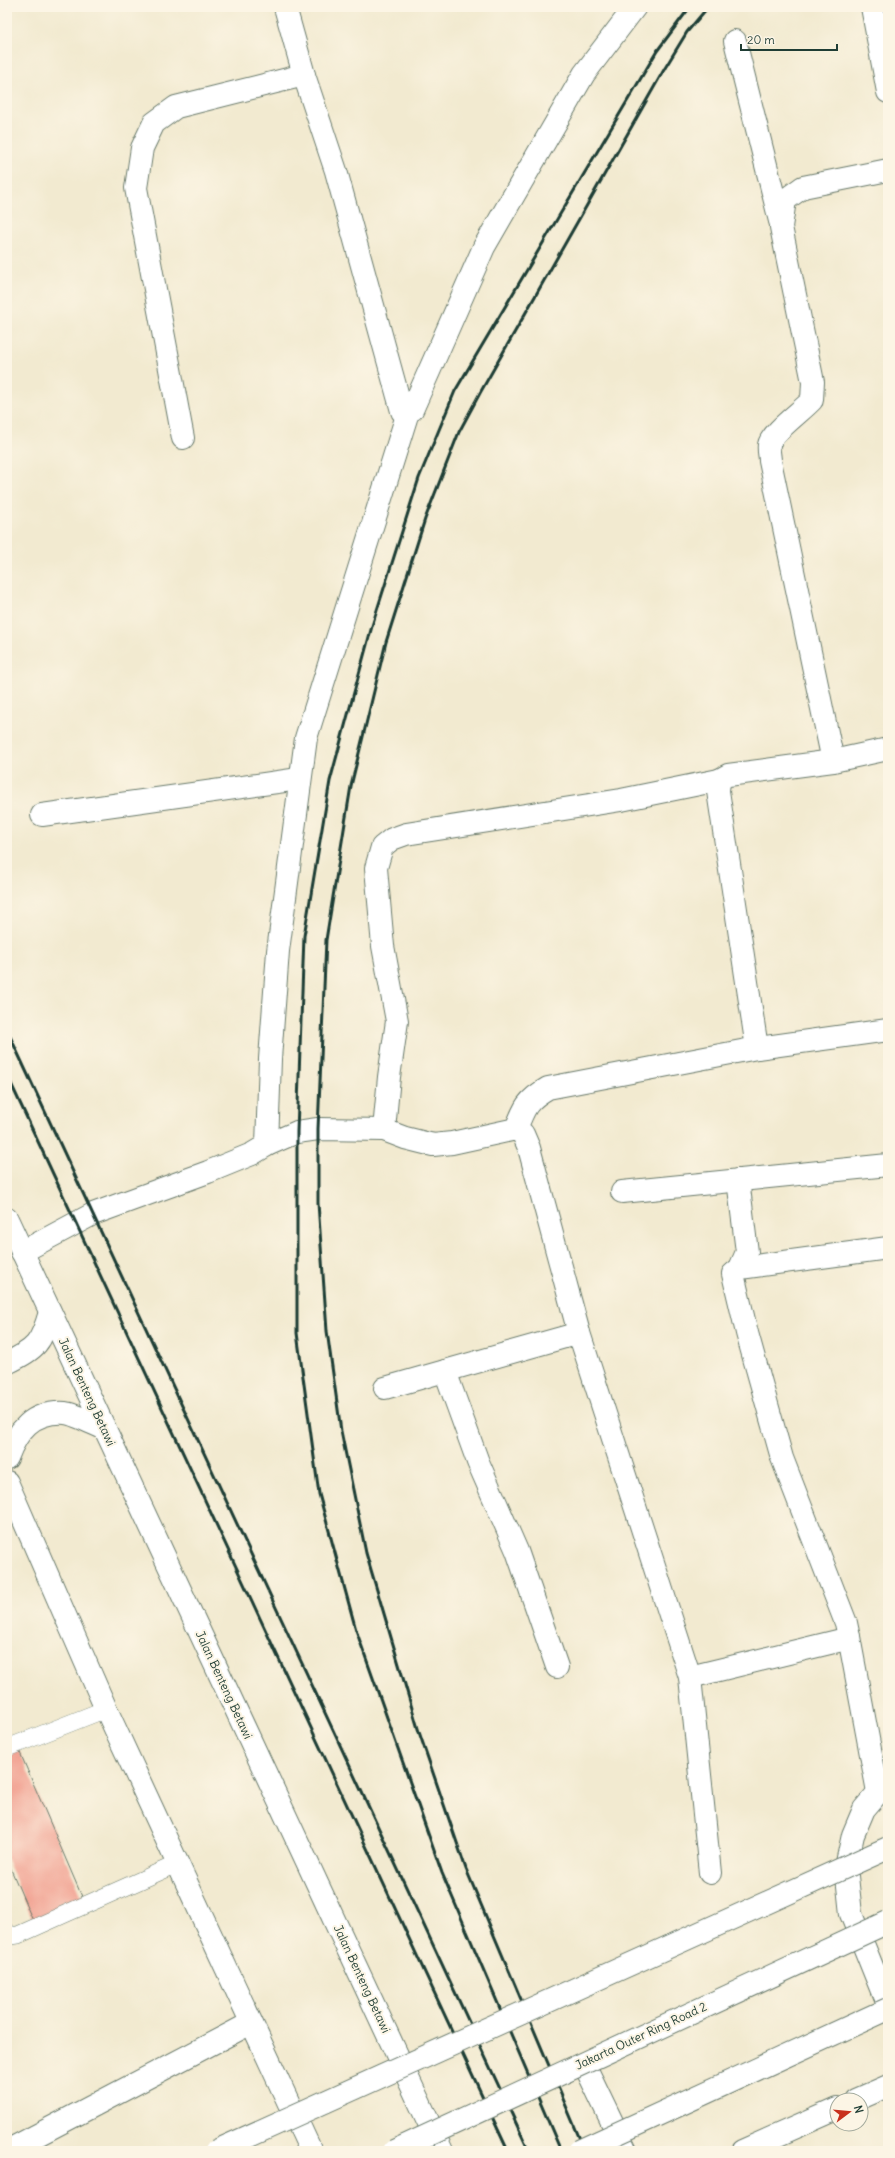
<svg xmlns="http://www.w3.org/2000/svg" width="895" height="2158" font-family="Delius,sans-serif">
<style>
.building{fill:#f19c8c}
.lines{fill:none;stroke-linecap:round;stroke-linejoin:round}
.service-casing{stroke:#697a6b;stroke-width:18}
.minor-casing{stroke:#697a6b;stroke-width:24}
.tertiary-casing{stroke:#697a6b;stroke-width:24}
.secondary-casing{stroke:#697a6b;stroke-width:24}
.service{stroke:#fff;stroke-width:17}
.minor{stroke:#fff;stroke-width:22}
.tertiary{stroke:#fff;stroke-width:22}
.secondary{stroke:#fff;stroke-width:22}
.rail{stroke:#1f3d34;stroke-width:3}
.secondary-bridge-casing{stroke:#697a6b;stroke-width:24;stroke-linecap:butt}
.motorway-bridge-casing{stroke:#697a6b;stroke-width:24;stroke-linecap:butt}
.secondary-bridge{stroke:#fff;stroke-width:22}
.motorway-bridge{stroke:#fff;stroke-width:22}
.labels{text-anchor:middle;stroke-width:4;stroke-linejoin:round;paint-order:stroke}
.street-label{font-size:12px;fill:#1f3d34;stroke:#fcf5e5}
</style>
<rect width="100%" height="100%" fill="#fcf5e5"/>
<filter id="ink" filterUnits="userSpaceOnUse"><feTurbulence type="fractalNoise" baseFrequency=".025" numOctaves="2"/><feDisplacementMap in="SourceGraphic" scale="8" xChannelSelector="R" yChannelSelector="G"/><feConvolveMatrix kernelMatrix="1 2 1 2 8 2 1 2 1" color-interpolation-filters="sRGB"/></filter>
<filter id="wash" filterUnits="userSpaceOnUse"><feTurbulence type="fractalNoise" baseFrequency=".012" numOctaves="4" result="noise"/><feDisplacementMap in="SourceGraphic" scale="16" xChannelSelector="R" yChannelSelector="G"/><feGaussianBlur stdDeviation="0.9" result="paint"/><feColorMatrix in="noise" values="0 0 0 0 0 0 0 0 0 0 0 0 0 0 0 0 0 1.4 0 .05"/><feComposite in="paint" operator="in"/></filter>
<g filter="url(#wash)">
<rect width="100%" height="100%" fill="#f2ead0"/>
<g id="blocks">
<path class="building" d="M18,1748L83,1899L33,1921L7,1860V1753Z"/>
</g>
</g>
<g filter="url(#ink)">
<use href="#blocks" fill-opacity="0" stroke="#697a6b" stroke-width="1"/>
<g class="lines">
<defs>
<g id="service">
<path d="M7,1748L106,1709"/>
<path d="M7,1932L11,1936L18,1935L177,1864"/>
</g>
<g id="minor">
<path d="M285,7L304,75L336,171L402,411L408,412"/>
<path d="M872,7L888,92"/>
<path d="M735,41L780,221"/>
<path d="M183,438L136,188L142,148L154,123L176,107L304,75"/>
<path d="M833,761L770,461C770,456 768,450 769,445C771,433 802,411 812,400L813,382L781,227L785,200L803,187L888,170"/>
<path d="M42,815L299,779"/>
<path d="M757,1048L718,791L719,780L728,775L833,761L888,749"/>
<path d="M516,1129C524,1108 527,1100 548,1088L757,1048L888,1030"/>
<path d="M384,1130L389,1077L397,1021L383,946L376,868L382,847L392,839L406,834L621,800L719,780"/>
<path d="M267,1145L270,1059L278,951L306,738L408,412L412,410L484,247L584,74L635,7"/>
<path d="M622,1192L888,1165"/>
<path d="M22,1252L93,1214L208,1172L252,1154L267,1145L297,1132L318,1129L384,1130L405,1138L433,1145L452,1143L516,1129L523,1134L529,1148L579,1333L690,1677L710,1873"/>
<path d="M740,1268L888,1248"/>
<path d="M445,1371L478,1462L517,1551L557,1667"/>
<path d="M385,1388L579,1333"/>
<path d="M849,1637L878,1792"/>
<path d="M690,1677L846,1639L849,1637L846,1623L782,1458L747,1333L733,1274L740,1268L747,1252L738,1180"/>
<path d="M587,2070L626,2151"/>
</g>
<g id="tertiary">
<path d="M888,1781L864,1809L853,1835L846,1867L851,1914L888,2006"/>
<path d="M7,2151L251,2023"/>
</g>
<g id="secondary">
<path d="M7,1219L442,2151"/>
<path d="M7,1363C37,1349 41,1343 50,1312"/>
<path d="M7,1458C17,1431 32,1411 65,1413C75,1414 95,1425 105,1429"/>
<path d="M7,1482L106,1709L311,2151"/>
<path d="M856,2100L888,2086"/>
<path d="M742,2151L837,2109"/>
</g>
</defs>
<use href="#service" class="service-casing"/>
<use href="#minor" class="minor-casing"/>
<use href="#tertiary" class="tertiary-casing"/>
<use href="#secondary" class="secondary-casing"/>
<use href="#service" class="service"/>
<use href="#minor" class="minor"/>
<use href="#tertiary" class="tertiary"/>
<use href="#secondary" class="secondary"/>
<g class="rail">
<path d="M7,1030L529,2151"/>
<path d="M7,1075L508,2151"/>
<path d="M561,2151L442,1873L356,1630L319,1494L297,1333V1132L304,936L330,781L372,626L419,478L455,391L657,51L690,7"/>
<path d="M585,2151L466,1869L419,1732L366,1553L341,1431L327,1331L318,1203V1129L326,940L351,786L386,642L425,519L459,432L480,393L665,68L687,32L708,7"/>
</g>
<defs>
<path id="secondary-bridge" d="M216,2151L888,1848"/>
<g id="motorway-bridge">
<path d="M394,2151L888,1922"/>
<path d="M579,2151L888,2009"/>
</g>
</defs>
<use href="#secondary-bridge" class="secondary-bridge-casing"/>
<use href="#motorway-bridge" class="motorway-bridge-casing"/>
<use href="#secondary-bridge" class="secondary-bridge"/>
<use href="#motorway-bridge" class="motorway-bridge"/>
</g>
</g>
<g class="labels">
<g class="street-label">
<text transform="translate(87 1392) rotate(65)" y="4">Jalan Benteng Betawi</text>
<text transform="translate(224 1685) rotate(65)" y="4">Jalan Benteng Betawi</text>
<text transform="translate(362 1979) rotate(65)" y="4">Jalan Benteng Betawi</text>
<text transform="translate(641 2036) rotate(-25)" y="4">Jakarta Outer Ring Road 2</text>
</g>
</g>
<rect width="895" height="2158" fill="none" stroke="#fcf5e5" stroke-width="24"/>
<g transform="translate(849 2112) rotate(74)"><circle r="19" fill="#fcf5e5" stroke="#a4ab9e"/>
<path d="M0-3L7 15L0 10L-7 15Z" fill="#c8321e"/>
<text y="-6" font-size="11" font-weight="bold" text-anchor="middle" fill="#1f3d34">N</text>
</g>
<path d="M741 44v6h96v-6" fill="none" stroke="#1f3d34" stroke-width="2"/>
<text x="747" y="44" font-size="12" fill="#1f3d34" stroke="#fcf5e5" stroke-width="3" paint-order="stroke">20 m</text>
</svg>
